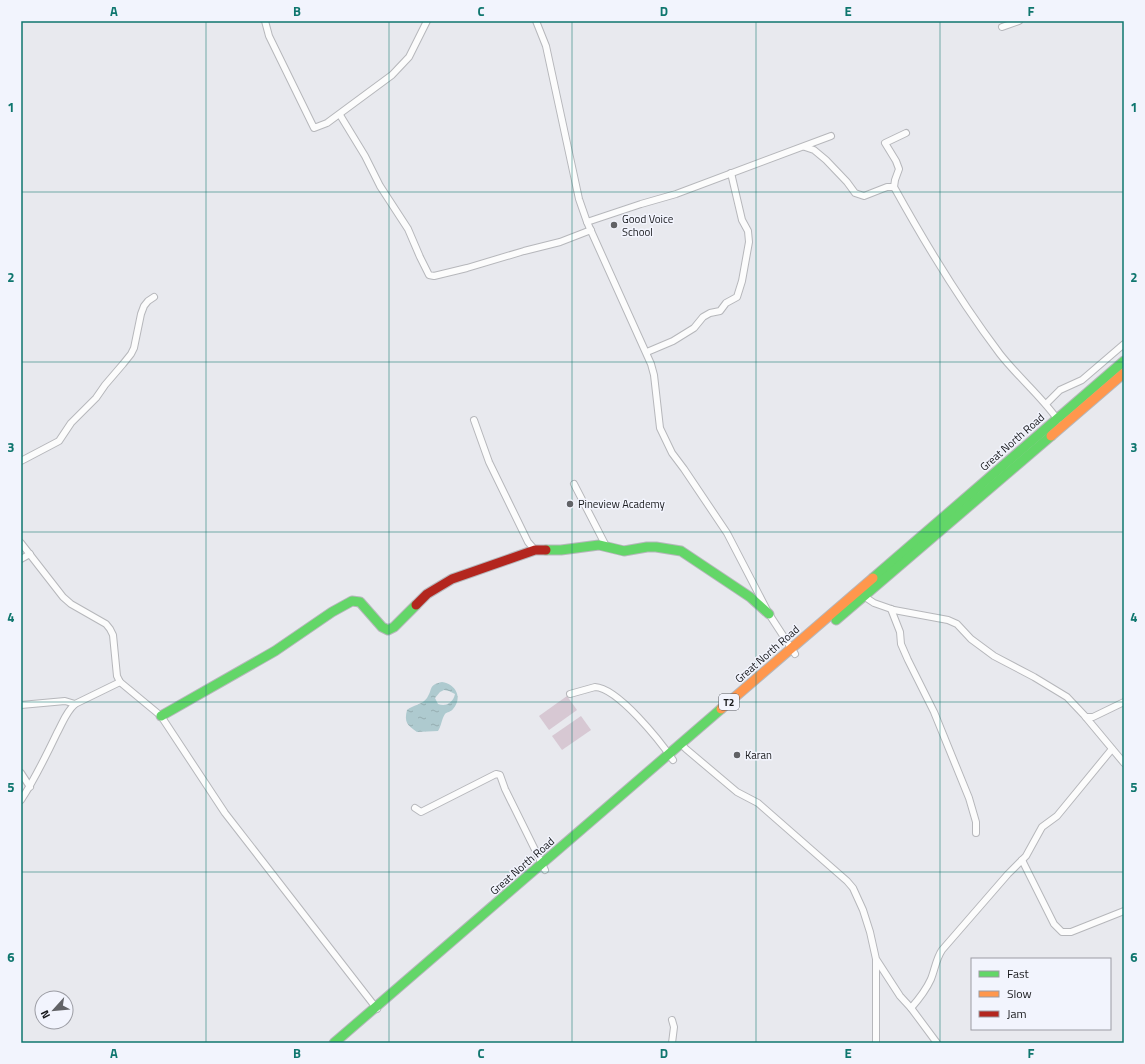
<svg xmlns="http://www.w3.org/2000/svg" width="1145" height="1064" font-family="'Titillium Web',sans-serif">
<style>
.green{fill:#d7c8d3}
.water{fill:url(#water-ripples);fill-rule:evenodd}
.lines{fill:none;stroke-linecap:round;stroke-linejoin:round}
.street-casing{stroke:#b6b7bb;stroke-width:8}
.fast-casing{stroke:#b6b7bb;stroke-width:11}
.slow-casing{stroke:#b6b7bb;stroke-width:11}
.jam-casing{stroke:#b6b7bb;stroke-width:11}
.street{stroke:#fcfcfc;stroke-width:6}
.fast{stroke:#63d668;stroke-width:9}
.slow{stroke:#ff974d;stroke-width:9}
.jam{stroke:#b3261e;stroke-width:9}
.grid{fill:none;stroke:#0f766e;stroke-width:1;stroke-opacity:0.55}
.poi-dot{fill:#616266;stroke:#f2f4fd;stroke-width:1.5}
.labels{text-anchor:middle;stroke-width:3;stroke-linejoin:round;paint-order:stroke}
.shield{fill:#f2f4fd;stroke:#595b60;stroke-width:1}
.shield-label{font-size:10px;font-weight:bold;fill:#18191c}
.poi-label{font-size:11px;fill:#18191c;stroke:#f2f4fd;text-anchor:start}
.street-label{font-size:11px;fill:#18191c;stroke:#f2f4fd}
.neatline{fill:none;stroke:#0f766e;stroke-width:1.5}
.grid-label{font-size:13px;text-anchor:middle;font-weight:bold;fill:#0f766e}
</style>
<defs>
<pattern id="water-ripples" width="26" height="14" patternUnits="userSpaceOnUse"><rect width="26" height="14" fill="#aecacf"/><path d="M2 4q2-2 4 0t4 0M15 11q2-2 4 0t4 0" fill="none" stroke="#95adb1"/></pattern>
</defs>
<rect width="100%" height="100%" fill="#e8e9ee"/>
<g class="green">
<path d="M567,696L577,710L549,730L539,716Z"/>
<path d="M581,716L591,730L562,750L552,736Z"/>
</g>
<path class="water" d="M442,682C456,684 463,698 453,709C451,712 447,712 445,714C442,718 441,727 438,731L417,732C407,725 404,722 407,710C413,705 422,705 427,698C433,689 428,685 442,682ZM444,690L449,691L455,694C453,703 446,707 438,704L435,698L440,692Z"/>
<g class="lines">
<defs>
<g id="street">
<path d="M265,21L269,36L314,128L327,123L392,75L409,57L427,21"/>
<path d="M536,21L546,46L579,199L587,222L651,364L654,375L660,428L672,453L684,469L727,533L769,614L795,654"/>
<path d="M1002,27L1019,21"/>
<path d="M340,115L365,156L380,186L408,229L420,257L429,275L434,276L467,268L524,251L560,242L591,230"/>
<path d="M906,133L885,143L896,161L899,169L895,180L894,187C926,245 960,301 1000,354C1018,377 1041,396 1058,420"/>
<path d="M805,147L814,150L826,160L847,182L855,193L864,196L887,187H894"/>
<path d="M587,222L641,204L676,194L831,136"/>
<path d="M647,352L673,341L694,328L703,317L710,313L720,311L726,303L737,297L742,281L749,242L748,231L742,220L731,173"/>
<path d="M1046,404L1060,390L1082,380L1124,344"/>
<path d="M474,420L489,462L528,542L535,550"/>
<path d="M21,461L59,441L71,423L96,398L105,385L123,364L131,354L134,348L141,314L144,306L148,301L154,297"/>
<path d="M574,484L606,546"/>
<path d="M21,543L63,597L71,604L106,624L110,629L113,635L117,676L120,682L161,716L225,813L377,1009"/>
<path d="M21,559L30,554"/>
<path d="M862,595L874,603L894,610L948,620L957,624L971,639L994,656L1034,677L1067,697L1084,715L1124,763"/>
<path d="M891,609L900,632L901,644L908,660L934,712L969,798L976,822V833"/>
<path d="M570,694L595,687C618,688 660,741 673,760"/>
<path d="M21,705L65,701L75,704"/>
<path d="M1086,717H1093L1124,702"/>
<path d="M681,744L686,749L737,792L758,803L847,881L853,888L863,910L870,932L876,959L900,996L911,1008L937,1043"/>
<path d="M21,773L30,787"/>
<path d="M21,800C35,779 46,756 57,733C63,722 66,712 75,704L120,682"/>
<path d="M415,808L421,812L496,774L500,775L505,789L545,870"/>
<path d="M1022,860L1054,924L1062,932H1071L1124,911"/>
<path d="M911,1008C919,999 926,990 931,979C935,969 936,959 942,950L1008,874L1026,856L1042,827L1057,816L1112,749"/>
<path d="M672,1020L674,1027L672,1043"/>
<path d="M876,1043V961"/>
</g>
<g id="fast">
<path d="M546,550H561L599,545L624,551L647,547H656L681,551L750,597L769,614"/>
<path d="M873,578L1124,361"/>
<path d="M836,620L1051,436"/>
<path d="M161,716L275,651L332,612L352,601L360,602L382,627L388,630L394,627L416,605"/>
<path d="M334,1043L721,709"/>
</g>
<g id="slow">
<path d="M1051,436L1124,373"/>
<path d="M721,709L873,578"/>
</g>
<path id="jam" d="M416,605L427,594L452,579L535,550H546"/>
</defs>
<use href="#street" class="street-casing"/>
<use href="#fast" class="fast-casing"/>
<use href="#slow" class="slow-casing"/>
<use href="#jam" class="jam-casing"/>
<use href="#street" class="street"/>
<use href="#fast" class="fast"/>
<use href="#slow" class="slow"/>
<use href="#jam" class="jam"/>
</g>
<path class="grid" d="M206,21V1043M389,21V1043M572,21V1043M756,21V1043M940,21V1043M21,192H1124M21,362H1124M21,532H1124M21,702H1124M21,872H1124"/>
<g class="poi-dot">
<circle cx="614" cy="225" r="4"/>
<circle cx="570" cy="504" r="4"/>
<circle cx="737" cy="755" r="4"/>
</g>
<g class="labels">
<rect class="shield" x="719" y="694" width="20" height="16" rx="3"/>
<g class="shield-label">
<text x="729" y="706">T2</text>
</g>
<g class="poi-label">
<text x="622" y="223">Good Voice<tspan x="622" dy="13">School</tspan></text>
<text x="578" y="508">Pineview Academy</text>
<text x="745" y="759">Karan</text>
</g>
<g class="street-label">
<text transform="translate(1012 442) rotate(-41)" y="4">Great North Road</text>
<text transform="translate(767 654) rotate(-41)" y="4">Great North Road</text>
<text transform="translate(522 866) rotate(-41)" y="4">Great North Road</text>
</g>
</g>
<rect width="1145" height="1064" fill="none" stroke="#f2f4fd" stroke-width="44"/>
<rect x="971" y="958" width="140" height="72" fill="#f2f4fd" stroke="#9b9ca3"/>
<rect x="979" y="971" width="20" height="6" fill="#63d668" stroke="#9b9ca3"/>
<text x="1007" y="978" font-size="12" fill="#18191c">Fast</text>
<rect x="979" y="991" width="20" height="6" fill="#ff974d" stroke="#9b9ca3"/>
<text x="1007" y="998" font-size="12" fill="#18191c">Slow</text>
<rect x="979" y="1011" width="20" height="6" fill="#b3261e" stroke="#9b9ca3"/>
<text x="1007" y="1018" font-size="12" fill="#18191c">Jam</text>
<g transform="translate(54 1010) rotate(243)"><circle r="19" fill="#f2f4fd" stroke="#9b9ca3"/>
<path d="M0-3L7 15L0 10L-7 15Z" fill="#616266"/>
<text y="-6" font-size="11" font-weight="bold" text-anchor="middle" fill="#18191c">N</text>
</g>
<rect x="22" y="22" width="1101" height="1020" class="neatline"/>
<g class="grid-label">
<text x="114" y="16">A</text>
<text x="297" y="16">B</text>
<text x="481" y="16">C</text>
<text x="664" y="16">D</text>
<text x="848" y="16">E</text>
<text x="1031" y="16">F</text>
<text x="11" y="112">1</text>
<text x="1134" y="112">1</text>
<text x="11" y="282">2</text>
<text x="1134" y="282">2</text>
<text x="11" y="452">3</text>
<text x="1134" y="452">3</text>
<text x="11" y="622">4</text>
<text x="1134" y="622">4</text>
<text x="11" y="792">5</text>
<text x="1134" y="792">5</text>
<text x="11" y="962">6</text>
<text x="1134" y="962">6</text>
<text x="114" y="1058">A</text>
<text x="297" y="1058">B</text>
<text x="481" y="1058">C</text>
<text x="664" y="1058">D</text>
<text x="848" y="1058">E</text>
<text x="1031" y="1058">F</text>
</g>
</svg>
